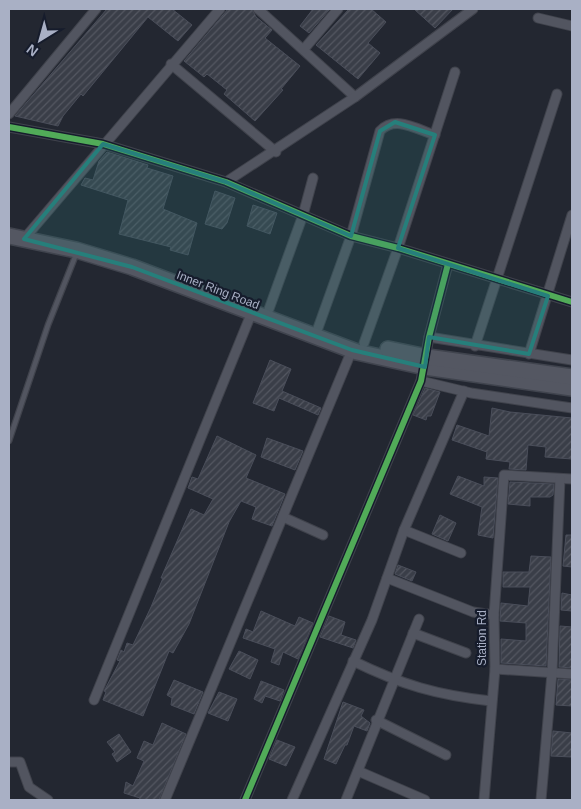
<svg xmlns="http://www.w3.org/2000/svg" width="581" height="809" font-family="Helvetica,sans-serif">
<style>
.building{fill:url(#building-hatch);stroke:#4a4e5a}
.lines{fill:none;stroke-linecap:round;stroke-linejoin:round}
.service-casing{stroke:#40434c;stroke-width:7}
.minor-casing{stroke:#40434c;stroke-width:11}
.primary-casing{stroke:#40444e;stroke-width:18}
.service{stroke:#525560;stroke-width:4.5}
.minor{stroke:#525560;stroke-width:9}
.primary{stroke:#545762;stroke-width:15}
.cycleway-casing{stroke:#161c2c;stroke-width:9}
.cycleway{stroke:#51ab58;stroke-width:6}
.marked{fill:#267f7b;fill-opacity:0.2;stroke:#267f7b;stroke-width:4;stroke-linejoin:round}
.labels{text-anchor:middle;stroke-width:4.5;stroke-linejoin:round;paint-order:stroke}
.street-label{font-size:12px;fill:#a9b0c5;stroke:#161c2c}
</style>
<defs>
<pattern id="building-hatch" width="6" height="6" patternUnits="userSpaceOnUse" patternTransform="scale(1.25)"><rect width="6" height="6" fill="#3a3e48"/><path d="M-1 1l2-2M0 6l6-6M5 7l2-2" fill="none" stroke="#545761"/></pattern>
</defs>
<rect width="100%" height="100%" fill="#232731"/>
<g class="building">
<path d="M107,9H172L192,25L178,41L148,17L83,96L81,94L63,116L58,126L15,116Z"/>
<path d="M228,9H252L256,17L272,30L265,38L300,66L281,89L283,90L255,121L224,94L227,90L207,74L204,77L184,61Z"/>
<path d="M313,9L329,10L309,33L300,26Z"/>
<path d="M349,9H371L386,22L368,43L380,53L358,79L316,45Z"/>
<path d="M414,9H453L435,28Z"/>
<path d="M107,152L148,165L147,168L173,176L163,209L197,223L188,255L170,250L171,247L119,234L128,200L81,185L85,178L93,180L99,161Z"/>
<path d="M215,191L235,198L227,223L222,229L205,224Z"/>
<path d="M253,205L277,213L270,234L247,226Z"/>
<path d="M270,360L291,369L282,391L321,408L318,415L279,398L274,411L253,403Z"/>
<path d="M425,388L440,392L431,416H427L426,420L413,415Z"/>
<path d="M492,408L510,412L572,418V459L545,457L546,447L528,445L526,470L509,469L510,462L486,459L487,452L452,440L457,425L489,436Z"/>
<path d="M217,436L256,455L246,478L285,494L272,526L252,519L256,507L241,501L229,522L189,624L173,653L169,651L143,716L103,700L106,692L104,691L120,661L117,660L121,650L124,652L127,643L133,645L151,607L163,578H161L191,509L204,515L213,499L188,488L192,477L198,479Z"/>
<path d="M267,438L303,451L295,470L261,457Z"/>
<path d="M458,476L484,486V477L498,478L493,538L478,535L482,507L450,494Z"/>
<path d="M510,482L554,484L553,495L550,497H530V506L508,504Z"/>
<path d="M440,515L456,523L448,541L432,534Z"/>
<path d="M566,535H572V567L563,566Z"/>
<path d="M531,556L551,557L546,666L501,663V639L526,641V623L500,621L501,603L528,606L530,587H503V572H529Z"/>
<path d="M398,565L416,572L412,581L395,574Z"/>
<path d="M562,593L572,595V611L561,610Z"/>
<path d="M261,611L295,626L299,617L313,623L298,659L283,652L279,665L271,662L275,649L243,638L246,629L253,632Z"/>
<path d="M329,616L345,622L341,635L356,640L353,648L320,637Z"/>
<path d="M560,626L572,627V668L559,667Z"/>
<path d="M239,651L258,660L250,679L229,669Z"/>
<path d="M558,679L572,680V706L556,705Z"/>
<path d="M174,680L203,692L194,714L171,705L172,698L167,695Z"/>
<path d="M261,681L284,690L280,701L265,696L262,703L254,699Z"/>
<path d="M219,692L237,699L228,721L208,713Z"/>
<path d="M343,702L364,710L361,716L370,723L367,731L354,726L347,745H345L336,764L324,759Z"/>
<path d="M162,723L186,734L159,800H139L140,798L124,793L126,782L133,786L144,761L137,758L144,741L153,745Z"/>
<path d="M553,731L572,733V757L551,756Z"/>
<path d="M119,734L131,752L117,762L112,754L115,752L107,742Z"/>
<path d="M277,740L295,747L286,766L269,759Z"/>
</g>
<g class="lines">
<defs>
<path id="service" d="M9,441L48,325L77,252"/>
<g id="minor">
<path d="M258,9L355,97"/>
<path d="M538,18L572,26"/>
<path d="M304,49L338,9"/>
<path d="M171,64L276,152"/>
<path d="M9,114L96,9"/>
<path d="M9,127L103,144L226,182L351,236L398,248L572,302"/>
<path d="M226,182L355,97L473,9"/>
<path d="M24,239L220,9"/>
<path d="M269,309L303,215L313,178"/>
<path d="M318,328L351,236L380,131C395,115 416,129 435,135"/>
<path d="M429,337L572,360"/>
<path d="M364,343L398,248L455,72"/>
<path d="M475,346L557,94"/>
<path d="M529,354L572,215"/>
<path d="M421,381L471,393L572,408"/>
<path d="M283,517L323,535"/>
<path d="M404,530L461,553"/>
<path d="M387,578L473,612L494,615"/>
<path d="M413,633L466,653"/>
<path d="M353,661C402,685 437,695 491,701"/>
<path d="M495,669L572,674"/>
<path d="M94,700L252,312"/>
<path d="M376,720L446,755"/>
<path d="M9,762H20L29,787L48,800"/>
<path d="M358,771L425,800"/>
<path d="M165,800L352,350"/>
<path d="M245,800L421,381L429,337L448,264"/>
<path d="M292,800L372,620L404,530L464,391"/>
<path d="M346,800L419,619"/>
<path d="M484,800L495,669L494,615L504,475L572,479"/>
<path d="M541,800L552,673L560,479"/>
</g>
<g id="primary">
<path d="M9,236L76,250L132,267L357,352L425,367L572,388"/>
<path d="M388,349L427,357L572,377"/>
</g>
</defs>
<use href="#service" class="service-casing"/>
<use href="#minor" class="minor-casing"/>
<use href="#primary" class="primary-casing"/>
<use href="#service" class="service"/>
<use href="#minor" class="minor"/>
<use href="#primary" class="primary"/>
<defs>
<g id="cycleway">
<path d="M9,127L103,144L226,182L351,236L398,248L572,302"/>
<path d="M245,800L421,381L429,337L448,264"/>
</g>
</defs>
<use href="#cycleway" class="cycleway-casing"/>
<use href="#cycleway" class="cycleway"/>
</g>
<path class="marked" d="M395,122L435,135L398,248L548,296L529,354L429,337L425,367L352,350L132,267L24,239L103,144L226,182L351,236L380,131Z"/>
<g class="labels">
<g class="street-label">
<text transform="translate(218 290) rotate(21)" y="4">Inner Ring Road</text>
<text transform="translate(482 638) rotate(-90)" y="4">Station Rd</text>
</g>
</g>
<rect width="581" height="809" fill="none" stroke="#a9b0c5" stroke-width="20"/>
<g transform="translate(40 40) rotate(217)" stroke="#161c2c" stroke-width="4" paint-order="stroke">
<path d="M0-4L9 19L0 12L-9 19Z" fill="#a9b0c5"/>
<text y="-8" font-size="14" font-weight="bold" text-anchor="middle" fill="#a9b0c5">N</text>
</g>
</svg>
